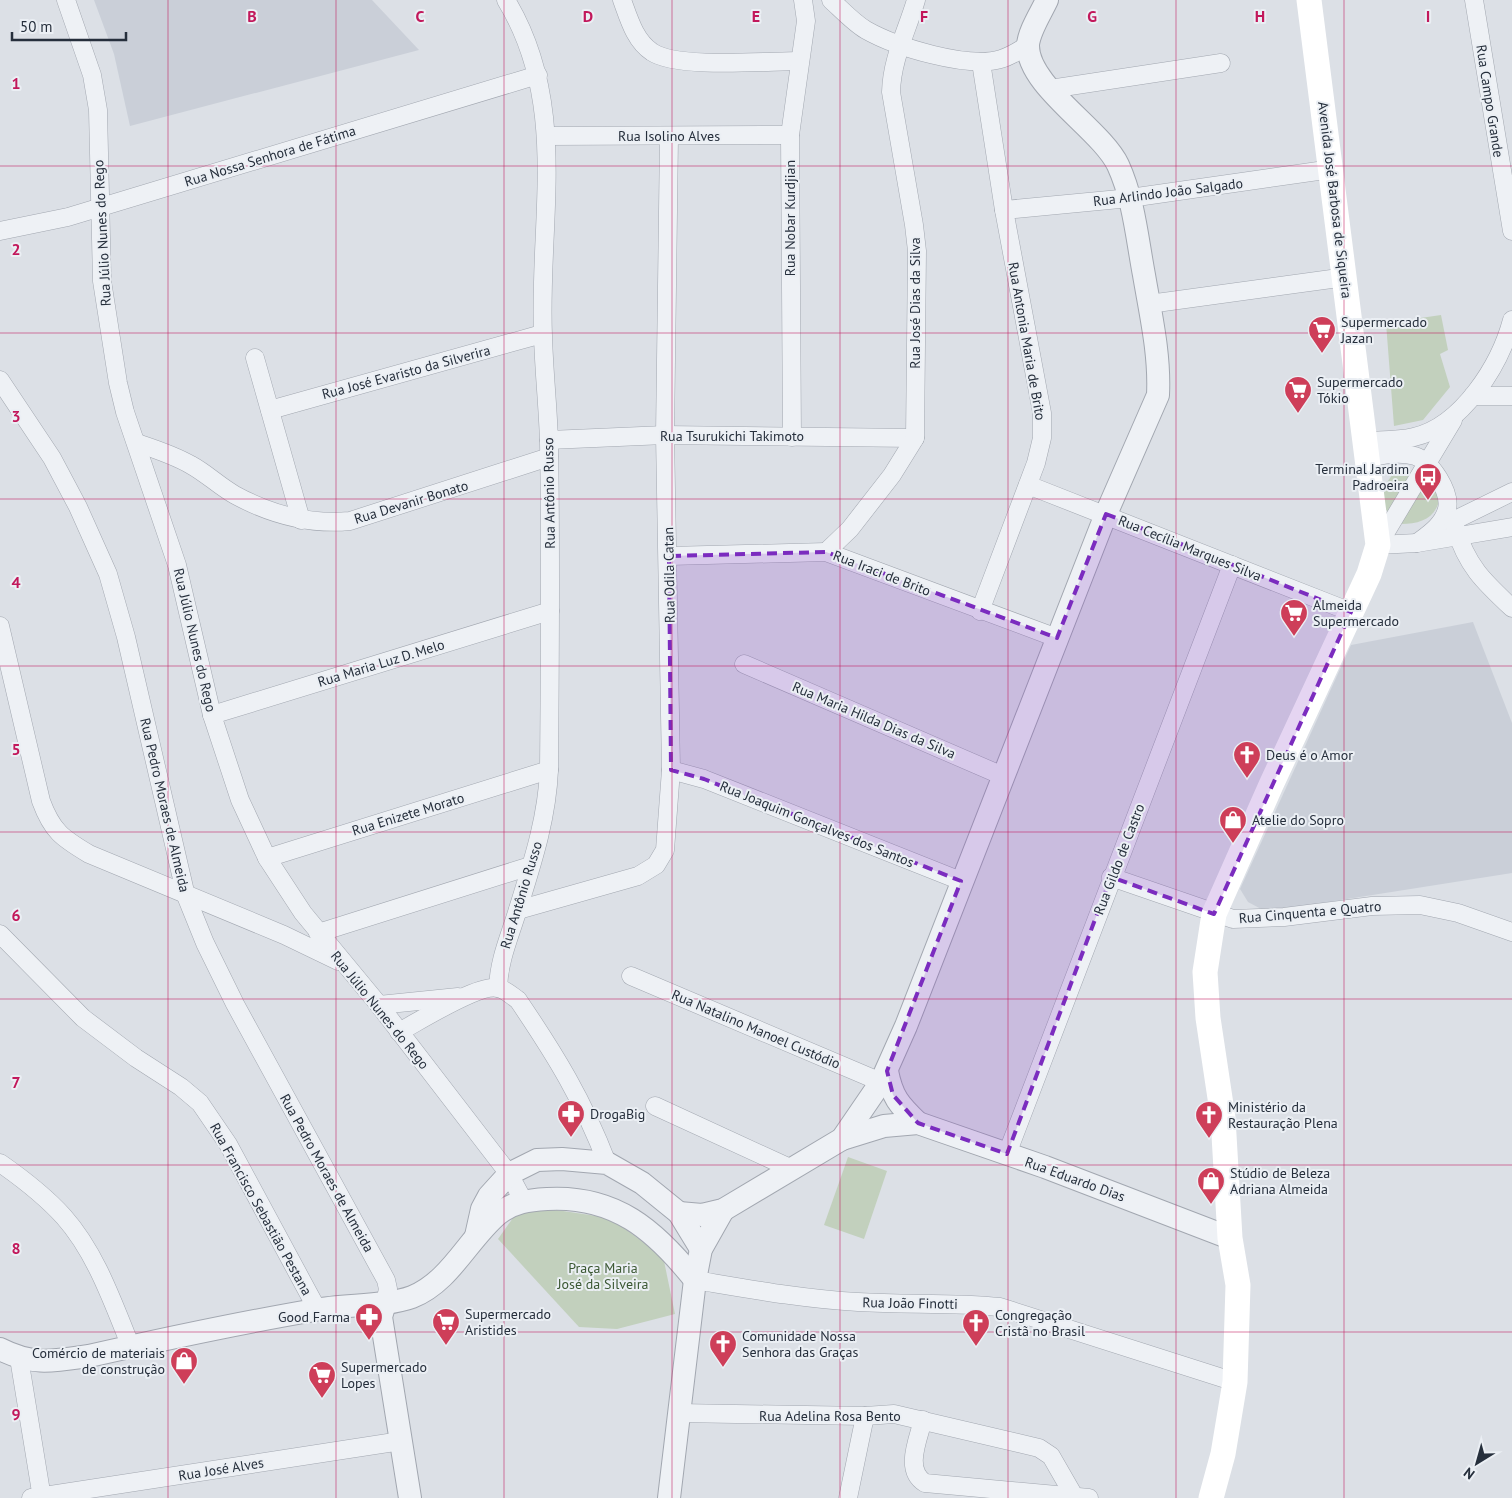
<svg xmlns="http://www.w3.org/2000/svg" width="1512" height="1498" font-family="'PT Sans',sans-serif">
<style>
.built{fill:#cacfd8}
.green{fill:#c2d0bd}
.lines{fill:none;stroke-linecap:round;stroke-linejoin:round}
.minor-casing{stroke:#a2a7b0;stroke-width:19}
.tertiary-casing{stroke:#a2a7b0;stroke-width:24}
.minor{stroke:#eef1f5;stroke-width:18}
.tertiary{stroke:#eef1f5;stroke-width:22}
.secondary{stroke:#fff;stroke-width:25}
.marked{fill:#7b2cbf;fill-opacity:0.2;stroke:#7b2cbf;stroke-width:4;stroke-dasharray:10 6;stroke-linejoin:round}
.grid{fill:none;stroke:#c2185b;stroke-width:1;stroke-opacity:0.55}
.labels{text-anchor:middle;stroke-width:4;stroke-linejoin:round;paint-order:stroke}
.street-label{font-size:14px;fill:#262f3c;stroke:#ebeff4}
.poi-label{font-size:14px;fill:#262f3c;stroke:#ebeff4;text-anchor:start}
.park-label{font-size:14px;fill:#3b5833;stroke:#ebeff4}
.grid-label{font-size:16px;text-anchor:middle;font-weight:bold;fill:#c2185b;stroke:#ebeff4;stroke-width:4;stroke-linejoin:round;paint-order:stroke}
</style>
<rect width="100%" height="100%" fill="#dce0e6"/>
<g class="built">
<path d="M94,0H372L419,50L130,126L114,54Z"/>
<path d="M1473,622L1512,723V873L1290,908L1263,910L1248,902L1240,889L1351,645Z"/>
</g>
<g class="green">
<path d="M1441,315L1448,350L1440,354L1450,387L1423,420L1394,426L1386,323Z"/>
<path d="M1395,471C1422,472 1425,473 1440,496C1437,518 1421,524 1401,524L1385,509L1383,488Z"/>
<path d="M848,1157L887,1171L864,1239L824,1225Z"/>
<path d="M543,1208L610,1218L650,1247L664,1261L675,1314L617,1329L579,1327L498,1239L515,1215Z"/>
</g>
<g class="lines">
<defs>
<g id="minor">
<path d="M66,0L92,75L98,110L102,281L118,383L125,412L177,565L212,715L240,800L267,858L303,913L379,1005L509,1174L523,1200"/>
<path d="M622,0C629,19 635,41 652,52C677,69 767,61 800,61"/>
<path d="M831,0C842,10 854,23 866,30C896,47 968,69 1001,59C1011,56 1020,50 1028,45"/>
<path d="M1474,0L1512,231"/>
<path d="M1050,89L1221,63"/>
<path d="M547,136L790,135"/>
<path d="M1004,210L1130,198L1332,169"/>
<path d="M0,231L68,217L538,75"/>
<path d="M1149,304L1346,277"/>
<path d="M255,358L301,520"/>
<path d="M0,380L52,458L78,507L108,574L126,637L186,896L205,943L235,1004L386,1280L388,1289L385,1303"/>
<path d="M1473,396H1512"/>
<path d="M270,410L542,334"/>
<path d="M792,437L790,135L806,21L803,0"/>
<path d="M549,440L665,435L915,438"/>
<path d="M1364,441C1380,440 1398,441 1414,437C1462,426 1500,365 1512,320"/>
<path d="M137,443C155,449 174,455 191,465C206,473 219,486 235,495C272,515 309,525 350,521L549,457"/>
<path d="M1365,459C1382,455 1399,451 1415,456C1431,461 1451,492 1447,509C1443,525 1429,534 1417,543"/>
<path d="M1028,485L1351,612"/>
<path d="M1453,521L1512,492"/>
<path d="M1455,527C1467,566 1483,581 1512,608"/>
<path d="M1378,545L1453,420"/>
<path d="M1378,545L1417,543L1512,527"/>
<path d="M826,552L850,529L892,475L915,438L917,251L914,225L891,92C892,58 907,31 916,0"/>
<path d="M669,556L826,552L1057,638"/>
<path d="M980,611L1036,463L1042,438V413L1004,210L981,62"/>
<path d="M0,626L41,801C52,831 62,838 89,854L284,935L338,961"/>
<path d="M744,664L1003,776"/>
<path d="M212,715L550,611"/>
<path d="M671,770L704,779L961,881"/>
<path d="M267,858L549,770"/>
<path d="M1111,877L1233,919L1284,917L1372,906L1420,905L1458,913L1512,932"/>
<path d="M518,910L638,876L656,865L665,850L671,770L665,435L669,137"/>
<path d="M318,933L530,866"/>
<path d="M0,934L83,1018L136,1058L181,1087L200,1103L228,1144L317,1309"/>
<path d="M631,976L881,1082"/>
<path d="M498,988C499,959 510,936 518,909C532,864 547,819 549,770C550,661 551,551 549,442C548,407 544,372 543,336C538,221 570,105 506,0"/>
<path d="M379,1005L458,997"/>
<path d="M399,1032C418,1022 479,983 498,988C505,989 512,996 518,1000C556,1056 583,1100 607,1163"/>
<path d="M655,1106L792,1169"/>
<path d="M1007,1154L1232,565"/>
<path d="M0,1163C23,1179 45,1196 64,1217C96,1253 113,1303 131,1347"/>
<path d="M695,1280C749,1289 803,1299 858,1302C906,1305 953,1302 1000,1307L1235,1382"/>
<path d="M19,1358L42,1498"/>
<path d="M678,1413L865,1416L894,1414L1039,1448L1051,1456L1074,1496"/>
<path d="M923,1420C918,1440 904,1470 925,1483L1089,1498"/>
<path d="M31,1498L401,1441"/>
<path d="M848,1498L865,1416"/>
</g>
<g id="tertiary">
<path d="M887,1071C892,1097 899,1105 918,1123"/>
<path d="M842,1139L884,1126L918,1123L1045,1167L1230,1238"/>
<path d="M679,1213L702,1215L723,1210L842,1139L881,1082L906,1026L1106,514L1158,395C1160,355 1151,316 1144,275C1137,238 1134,200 1118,165C1101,129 1027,86 1028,45C1029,31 1041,13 1047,0"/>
<path d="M476,1236L482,1209L489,1196L509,1174L537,1160L562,1159L607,1163L642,1183L679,1213L701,1249"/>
<path d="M385,1303L381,1317L410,1498"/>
<path d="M0,1349C33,1366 54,1361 89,1356C164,1339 239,1323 315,1310C344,1304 385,1307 412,1297C450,1282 468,1239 498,1214C513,1202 529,1200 547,1199C615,1195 655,1230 695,1280"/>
<path d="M669,1498L695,1280L701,1249L723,1210"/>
</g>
</defs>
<use href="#minor" class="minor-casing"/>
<use href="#tertiary" class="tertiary-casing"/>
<use href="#minor" class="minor"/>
<use href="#tertiary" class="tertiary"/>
<path class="secondary" d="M1211,1498L1223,1454L1235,1382L1238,1285L1230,1238L1223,1118L1208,1018L1205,972L1214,914L1271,785L1369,574L1378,545L1309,0"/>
</g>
<path class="marked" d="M1106,514L1351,612L1214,914L1111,877L1007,1154L918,1123L893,1095L887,1071L961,881L704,779L671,770L669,556L826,552L1057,638Z"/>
<path class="grid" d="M168,0V1498M336,0V1498M504,0V1498M672,0V1498M840,0V1498M1008,0V1498M1176,0V1498M1344,0V1498M0,166H1512M0,333H1512M0,499H1512M0,666H1512M0,832H1512M0,999H1512M0,1165H1512M0,1332H1512"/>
<defs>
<symbol id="supermarket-pin" viewBox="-11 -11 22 30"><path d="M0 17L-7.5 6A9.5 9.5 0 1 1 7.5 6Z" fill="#ce3e59" stroke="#ebeff4"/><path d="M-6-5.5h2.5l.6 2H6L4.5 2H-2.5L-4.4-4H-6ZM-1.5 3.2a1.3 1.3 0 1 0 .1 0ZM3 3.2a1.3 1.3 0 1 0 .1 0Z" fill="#fff"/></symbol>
<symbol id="bus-pin" viewBox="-11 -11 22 30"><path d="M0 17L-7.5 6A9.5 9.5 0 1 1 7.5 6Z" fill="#ce3e59" stroke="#ebeff4"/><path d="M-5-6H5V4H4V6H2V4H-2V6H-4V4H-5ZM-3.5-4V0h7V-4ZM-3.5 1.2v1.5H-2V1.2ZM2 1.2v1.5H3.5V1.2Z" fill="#fff"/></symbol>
<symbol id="church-pin" viewBox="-11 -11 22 30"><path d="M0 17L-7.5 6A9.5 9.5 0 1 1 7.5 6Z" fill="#ce3e59" stroke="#ebeff4"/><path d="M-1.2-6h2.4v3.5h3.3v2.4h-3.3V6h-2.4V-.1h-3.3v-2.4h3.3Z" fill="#fff"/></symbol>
<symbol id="shop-pin" viewBox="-11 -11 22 30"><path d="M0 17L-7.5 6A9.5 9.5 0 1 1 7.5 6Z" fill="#ce3e59" stroke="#ebeff4"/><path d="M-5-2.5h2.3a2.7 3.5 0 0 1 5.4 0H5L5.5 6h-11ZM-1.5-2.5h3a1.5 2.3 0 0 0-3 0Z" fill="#fff"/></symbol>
<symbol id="pharmacy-pin" viewBox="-11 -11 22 30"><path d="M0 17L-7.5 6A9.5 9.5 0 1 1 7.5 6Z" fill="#ce3e59" stroke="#ebeff4"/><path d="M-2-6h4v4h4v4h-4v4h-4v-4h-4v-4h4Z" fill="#fff"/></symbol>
</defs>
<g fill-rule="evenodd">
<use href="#supermarket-pin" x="1306" y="314" width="32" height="43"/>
<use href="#supermarket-pin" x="1282" y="374" width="32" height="43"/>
<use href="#bus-pin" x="1412" y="461" width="32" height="43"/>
<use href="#supermarket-pin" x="1278" y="597" width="32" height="43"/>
<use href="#church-pin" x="1231" y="739" width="32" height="43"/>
<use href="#shop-pin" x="1217" y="804" width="32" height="43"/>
<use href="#pharmacy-pin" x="555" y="1098" width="32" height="43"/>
<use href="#church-pin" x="1193" y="1099" width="32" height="43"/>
<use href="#shop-pin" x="1195" y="1165" width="32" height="43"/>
<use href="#pharmacy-pin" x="353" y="1301" width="32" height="43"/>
<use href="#supermarket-pin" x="430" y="1306" width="32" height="43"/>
<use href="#church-pin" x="960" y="1307" width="32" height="43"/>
<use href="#church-pin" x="707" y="1328" width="32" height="43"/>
<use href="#shop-pin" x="168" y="1345" width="32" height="43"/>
<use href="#supermarket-pin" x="306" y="1359" width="32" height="43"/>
</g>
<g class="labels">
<g class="street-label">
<text transform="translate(1490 101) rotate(81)" y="5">Rua Campo Grande</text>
<text x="669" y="141">Rua Isolino Alves</text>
<text transform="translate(270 156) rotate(-17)" y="5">Rua Nossa Senhora de Fátima</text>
<text transform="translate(1168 192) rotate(-7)" y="5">Rua Arlindo João Salgado</text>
<text transform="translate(1335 200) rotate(83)" y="5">Avenida José Barbosa de Siqueira</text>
<text transform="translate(790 218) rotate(-90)" y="5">Rua Nobar Kurdjian</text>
<text transform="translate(102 233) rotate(-93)" y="5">Rua Júlio Nunes do Rego</text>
<text transform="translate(915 303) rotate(-90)" y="5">Rua José Dias da Silva</text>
<text transform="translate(1027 341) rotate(80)" y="5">Rua Antonia Maria de Brito</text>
<text transform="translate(406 372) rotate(-15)" y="5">Rua José Evaristo da Silverira</text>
<text x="732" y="441">Rua Tsurukichi Takimoto</text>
<text transform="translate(549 493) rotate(-91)" y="5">Rua Antônio Russo</text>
<text transform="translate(411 502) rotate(-17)" y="5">Rua Devanir Bonato</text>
<text transform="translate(1190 548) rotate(22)" y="5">Rua Cecília Marques Silva</text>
<text transform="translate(882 573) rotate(21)" y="5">Rua Iraci de Brito</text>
<text transform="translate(669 575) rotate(-91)" y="5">Rua Odila Catan</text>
<text transform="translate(195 640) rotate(77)" y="5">Rua Júlio Nunes do Rego</text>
<text transform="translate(381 663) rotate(-17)" y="5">Rua Maria Luz D. Melo</text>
<text transform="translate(874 720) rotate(23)" y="5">Rua Maria Hilda Dias da Silva</text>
<text transform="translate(165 805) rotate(77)" y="5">Rua Pedro Moraes de Almeida</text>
<text transform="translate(408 814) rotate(-17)" y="5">Rua Enizete Morato</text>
<text transform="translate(817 824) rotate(22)" y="5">Rua Joaquim Gonçalves dos Santos</text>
<text transform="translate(1119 859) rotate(-69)" y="5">Rua Gildo de Castro</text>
<text transform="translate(521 895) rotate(-73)" y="5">Rua Antônio Russo</text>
<text transform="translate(1310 912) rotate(-5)" y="5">Rua Cinquenta e Quatro</text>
<text transform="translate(380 1010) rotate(51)" y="5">Rua Júlio Nunes do Rego</text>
<text transform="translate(756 1029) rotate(23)" y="5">Rua Natalino Manoel Custódio</text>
<text transform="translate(327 1173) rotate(61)" y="5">Rua Pedro Moraes de Almeida</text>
<text transform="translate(1075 1179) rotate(20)" y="5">Rua Eduardo Dias</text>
<text transform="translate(261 1209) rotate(61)" y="5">Rua Francisco Sebastião Pestana</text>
<text transform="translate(910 1303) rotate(1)" y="5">Rua João Finotti</text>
<text x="830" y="1421">Rua Adelina Rosa Bento</text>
<text transform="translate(221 1469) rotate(-9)" y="5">Rua José Alves</text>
</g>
<g class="poi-label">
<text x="1341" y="327">Supermercado<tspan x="1341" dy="16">Jazan</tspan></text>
<text x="1317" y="387">Supermercado<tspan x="1317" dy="16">Tókio</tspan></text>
<text x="1409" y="474" text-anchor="end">Terminal Jardim<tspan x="1409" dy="16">Padroeira</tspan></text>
<text x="1313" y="610">Almeida<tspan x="1313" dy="16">Supermercado</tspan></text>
<text x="1266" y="760">Deus é o Amor</text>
<text x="1252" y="825">Atelie do Sopro</text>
<text x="1228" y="1112">Ministério da<tspan x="1228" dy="16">Restauração Plena</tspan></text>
<text x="590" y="1119">DrogaBig</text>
<text x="1230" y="1178">Stúdio de Beleza<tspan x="1230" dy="16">Adriana Almeida</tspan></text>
<text x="465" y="1319">Supermercado<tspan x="465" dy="16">Aristides</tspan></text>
<text x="995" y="1320">Congregação<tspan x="995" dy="16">Cristã no Brasil</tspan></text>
<text x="350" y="1322" text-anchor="end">Good Farma</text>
<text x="742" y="1341">Comunidade Nossa<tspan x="742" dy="16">Senhora das Graças</tspan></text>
<text x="165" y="1358" text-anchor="end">Comércio de materiais<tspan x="165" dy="16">de construção</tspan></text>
<text x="341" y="1372">Supermercado<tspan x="341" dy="16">Lopes</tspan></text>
</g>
<g class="park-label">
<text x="603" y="1273">Praça Maria<tspan x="603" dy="16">José da Silveira</tspan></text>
</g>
</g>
<g class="grid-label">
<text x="252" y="22">B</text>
<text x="420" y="22">C</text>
<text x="588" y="22">D</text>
<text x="756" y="22">E</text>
<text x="924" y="22">F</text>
<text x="1092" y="22">G</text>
<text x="1260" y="22">H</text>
<text x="1428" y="22">I</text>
<text x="16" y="89">1</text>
<text x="16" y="255">2</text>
<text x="16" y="422">3</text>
<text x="16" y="588">4</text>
<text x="16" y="755">5</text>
<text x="16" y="921">6</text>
<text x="16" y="1088">7</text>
<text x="16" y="1254">8</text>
<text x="16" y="1420">9</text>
</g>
<g transform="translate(1477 1463) rotate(217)" stroke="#ebeff4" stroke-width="4" paint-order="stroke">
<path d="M0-4L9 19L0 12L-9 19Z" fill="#262f3c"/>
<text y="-8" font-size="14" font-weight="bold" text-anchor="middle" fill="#262f3c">N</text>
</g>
<path d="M12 32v8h114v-8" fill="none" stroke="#262f3c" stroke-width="2.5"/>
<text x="20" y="32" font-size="15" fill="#262f3c" stroke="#ebeff4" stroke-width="4" paint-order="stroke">50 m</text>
</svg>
